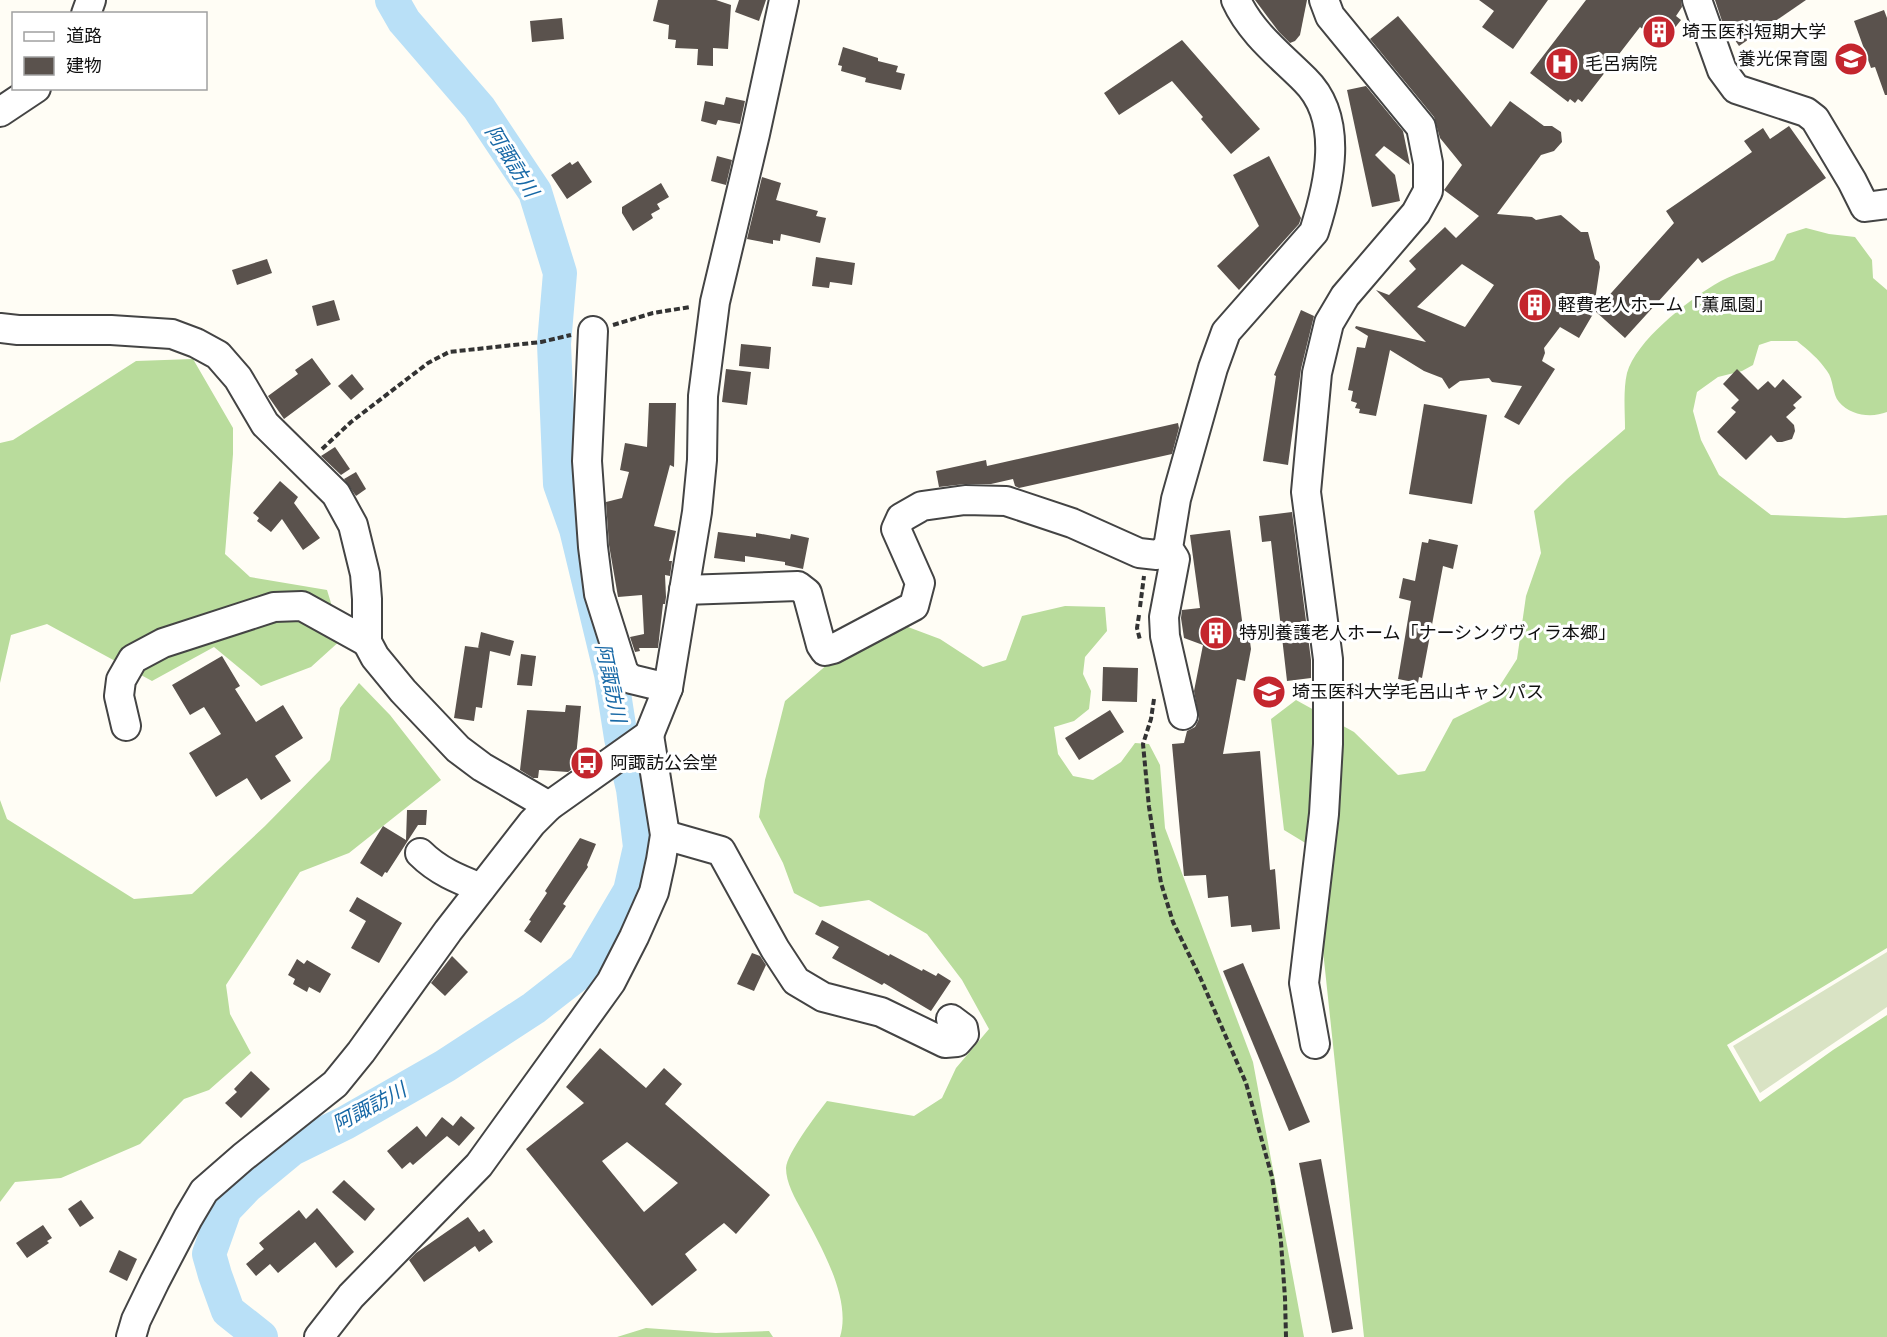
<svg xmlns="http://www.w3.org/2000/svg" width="1887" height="1337" font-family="'IBM Plex Serif','Noto Sans JP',serif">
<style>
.forest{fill:#b9dc9c}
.cemetery{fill:#d9e3c4}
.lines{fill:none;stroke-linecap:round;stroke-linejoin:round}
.river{stroke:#b9e0f7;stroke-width:34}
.building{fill:#5a524d;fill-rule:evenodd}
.minor-casing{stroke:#444;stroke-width:32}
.path{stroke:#333;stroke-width:4;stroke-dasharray:6 3;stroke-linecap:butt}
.minor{stroke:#fff;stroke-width:28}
.labels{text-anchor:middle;stroke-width:6;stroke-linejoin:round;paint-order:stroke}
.poi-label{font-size:18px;fill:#111;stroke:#fff;text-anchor:start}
.water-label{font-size:20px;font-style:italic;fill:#1768a6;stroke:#fff}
</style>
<rect width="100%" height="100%" fill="#fffdf5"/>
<g class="forest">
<path d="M1806,228L1829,234L1855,237L1872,260L1873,278L1887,290V412C1872,418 1851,416 1839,402C1832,394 1834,380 1827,371C1819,359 1808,350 1797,341H1771L1759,345L1753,365L1742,371L1718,377L1697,392L1693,411L1701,440L1719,475L1771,515L1845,518L1887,515V948L1727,1045L1760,1102L1833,1050L1887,1015V1337H1364L1312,847L1284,830L1271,719L1296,700L1354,732L1398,775L1425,771L1453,719L1490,701L1517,659L1526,596L1541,553L1534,511L1567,479L1625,429C1625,412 1623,390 1627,373C1636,341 1686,302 1714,285C1732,274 1755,268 1774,260L1787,234Z"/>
<path d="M193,359L233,428V454L225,554L250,577L327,590L342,639L311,667L261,686L214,647L152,681L47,624L11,635L0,683V443L13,440L136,361Z"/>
<path d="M1065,606L1105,607L1107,631L1085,657L1083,674L1091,691L1089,709L1074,721L1054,727L1058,754L1073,776L1093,780L1121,762L1135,743L1149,744L1160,765L1165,828L1253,1062L1304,1337H840C852,1298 820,1245 802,1211C795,1198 786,1183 786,1168C787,1153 817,1114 827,1101L914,1116L942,1098L956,1068L989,1029L962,980L927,934L869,900L820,907L794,893L783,863L759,817L765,780L785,701L843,651L884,629L908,627L940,639L983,667L1006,660L1022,616Z"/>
<path d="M359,683L390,715L441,780L349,853L300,872L226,985L230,1014L251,1053L209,1090L184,1099L140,1144L61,1178L15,1182L0,1202V800L7,819L134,899L192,894L265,826L330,760L340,708Z"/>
<path d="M646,1328L716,1333L769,1331L773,1337H617Z"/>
</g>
<path class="cemetery" d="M1887,952V1007L1760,1093L1733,1046Z"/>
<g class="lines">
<path class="river" d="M261,1337L228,1311L215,1275L209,1254L225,1209L246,1187L292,1149L345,1123L445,1066L534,1008L584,969L630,891L640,847L633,789L621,738L611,674L576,529L560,484L554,344L560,273L535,192L479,108L404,21L392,0"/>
</g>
<g class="building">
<path d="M658,0H716L731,5L728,49L713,48V66L697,65L698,49L675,48L676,40L668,39L669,25L653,21Z"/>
<path d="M739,0H766L759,21L735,12Z"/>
<path d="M1255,0H1307L1300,35L1295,41L1290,43L1279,32Z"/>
<path d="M1479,0H1548L1513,49L1482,27L1494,11Z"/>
<path d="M1586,0H1681L1682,7L1676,16L1681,20L1662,44L1640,27L1582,102L1578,99L1575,103L1570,99L1568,102L1530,73Z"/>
<path d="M1715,0H1806L1739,46L1722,21Z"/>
<path d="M1884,10L1887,18V95H1885L1875,67L1871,68L1854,21Z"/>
<path d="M1398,16L1491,127L1510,101L1544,126H1552L1561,132L1562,142L1554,151L1541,155L1497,214L1532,217L1536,220L1561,215L1581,232H1588L1595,259L1599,262L1600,267L1593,314L1579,338L1560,327L1544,348L1545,353L1542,361L1555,369L1519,425L1504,417L1522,386L1492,382L1489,378L1460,381L1449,389L1442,378L1424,371L1390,350L1376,416L1359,413L1360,409L1355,408L1357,403L1351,401L1353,391L1348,390L1357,347L1365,348L1368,336L1355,328L1356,326L1426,342L1376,290L1389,295L1416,269L1409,261L1445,227L1456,238L1479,216L1444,190L1462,165L1440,138L1434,117L1370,39ZM1462,264L1494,285L1465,327L1417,307Z"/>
<path d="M562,18L564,39L532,42L530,21Z"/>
<path d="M1182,40L1260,129L1231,154L1201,119L1203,117L1172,81L1119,115L1104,93Z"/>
<path d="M843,47L878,58V61L898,66L896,72L905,74L901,90L865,82L866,78L841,71L842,66L838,65Z"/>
<path d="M1366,86L1403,131L1410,165L1384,146L1375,155L1395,175L1400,201L1372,207L1347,90Z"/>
<path d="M726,97L745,101L740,124L718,120L716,125L701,121L705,101L724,105Z"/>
<path d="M1789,126L1826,178L1702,263L1698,258L1625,338L1595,311L1674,223L1666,211L1752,152L1744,141L1763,128L1770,139Z"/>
<path d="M717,156L732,160L726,185L711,181Z"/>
<path d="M1269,156L1301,218L1299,224L1239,290L1217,266L1259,226L1233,175Z"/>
<path d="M578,161L592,182L567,199L551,175L570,162L572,165Z"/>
<path d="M762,177L781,183L776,200L818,211L816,216L826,218L820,243L781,234L780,241L773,240V244L747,239Z"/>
<path d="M661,183L669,197L657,204L660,209L651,214L653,218L633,231L622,213V207Z"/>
<path d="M816,257L855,263L852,285L830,282L829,288L812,286Z"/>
<path d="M267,259L272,273L237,285L232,270Z"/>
<path d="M334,300L340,320L317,326L312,306Z"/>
<path d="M1301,310L1314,316L1301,369L1288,465L1263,461L1276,376L1274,375Z"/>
<path d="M741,344L771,347L769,369L739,366Z"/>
<path d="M312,358L331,384L284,419L268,396L298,374L295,370Z"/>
<path d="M726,369L751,372L747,405L722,402Z"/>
<path d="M1737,369L1758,390L1768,381L1775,388L1783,379L1802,397L1793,405L1796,408L1786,417L1794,425L1795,431L1792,439L1782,442H1777L1771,435L1746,460L1717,432L1736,412L1731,408L1739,400L1723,384Z"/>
<path d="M352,374L364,389L351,400L338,386Z"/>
<path d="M649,403H676L674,467L670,465L654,526L676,531L669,561H672L670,576L665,575L666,597L665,604H663L658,648H639L640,651L635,652L630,637L644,634L642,595L618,597L609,545L606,502L622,498L629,472L620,470L625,443L647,447Z"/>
<path d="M1424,404L1487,415L1472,504L1409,494Z"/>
<path d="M1178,423L1179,428L1172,454L1019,488L1015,486L1013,479L991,484H965L939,487L936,471L986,460L987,466Z"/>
<path d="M335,447L350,469L341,475L321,456Z"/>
<path d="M356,472L366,489L356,496L344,479Z"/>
<path d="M280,481L298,497L294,503L320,538L303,550L282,519L271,532L257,521L259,518L253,513Z"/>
<path d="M1292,512L1311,660V678L1287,681L1271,541L1262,542L1259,516Z"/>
<path d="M1230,530L1243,628L1248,627L1251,649L1245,681L1237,679L1223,754L1260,751L1270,870L1275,869L1280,929L1252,932L1251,925L1231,927L1228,896L1208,898L1206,875L1184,876L1172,744L1184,743L1187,731L1195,727L1199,719L1194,691L1203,645L1184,638L1181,618L1182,610L1200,608L1190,535Z"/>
<path d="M718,532L756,537V533L790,539L791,534L809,538L803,569L785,565V562L745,556V562L714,558Z"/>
<path d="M1429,539L1458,545L1453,569L1443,566L1422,678L1419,677L1418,683L1398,679L1411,601L1399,598L1403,578L1415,581L1422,542L1428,543Z"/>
<path d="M481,632L514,641L510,656L490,651L482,708L476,707L474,721L454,718L465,646L480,648H478Z"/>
<path d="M521,654L536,656L532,686L517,685Z"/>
<path d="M222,656L240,686L235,689L256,722L283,705L303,738L275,756L291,781L261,800L247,778L216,797L189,753L221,734L204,707L190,715L172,685Z"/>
<path d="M1103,667L1138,668L1137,702L1102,701Z"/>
<path d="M566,705L581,706L575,767L568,772L539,770L538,778H533L520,770L527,710L565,712Z"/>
<path d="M1110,710L1124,732L1079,760L1065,738Z"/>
<path d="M407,810H427L426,825H418L387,873L385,872L382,877L360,863L383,826L406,840Z"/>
<path d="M580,838L596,844L587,865L588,867L563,904L566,906L541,943L524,931L531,921L529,920L547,893L545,891Z"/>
<path d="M357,897L402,923L379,963L351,948L366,921L349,911Z"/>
<path d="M822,920L889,956L890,954L922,971L923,969L936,976L938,973L951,981L931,1011L884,983L882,985L832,958L839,947L815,934Z"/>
<path d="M752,953L760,956L766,965L754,991L737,984Z"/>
<path d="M452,956L468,972L445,996L431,983Z"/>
<path d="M297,959L304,964L307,960L331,974L320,993L309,987L307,992L293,984L295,979L288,975Z"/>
<path d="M1243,963L1310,1122L1289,1131L1223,971Z"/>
<path d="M600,1048L646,1088L664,1068L682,1084L665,1104L770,1195L736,1234L724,1223L685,1254L697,1270L652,1306L526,1149L584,1103L566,1087ZM627,1142L678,1183L644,1212L602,1161Z"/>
<path d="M251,1071L270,1089L241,1118L225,1103L237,1092L234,1089Z"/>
<path d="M461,1116L475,1128L459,1146L447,1136L413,1165L410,1162L402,1169L387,1151L417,1126L426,1137L442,1117L453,1126Z"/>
<path d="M1321,1159L1353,1329L1332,1333L1299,1163Z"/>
<path d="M344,1180L375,1209L365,1221L332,1192Z"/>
<path d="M81,1200L94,1218L80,1227L68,1209Z"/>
<path d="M317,1208L354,1252L336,1268L315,1242L278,1273L270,1264L256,1276L246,1264L264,1249L259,1243L299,1210L306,1219Z"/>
<path d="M468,1217L479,1232L484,1229L493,1242L479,1252L475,1246L424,1282L409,1260L416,1253Z"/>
<path d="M43,1225L52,1238L47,1241L49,1243L27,1258L16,1243Z"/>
<path d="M119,1250L137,1259L127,1281L109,1272Z"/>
</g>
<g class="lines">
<defs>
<g id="minor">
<path d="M1697,0L1722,70L1736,89L1806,112L1815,119L1852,181L1865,207L1887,204"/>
<path d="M86,14L91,0"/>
<path d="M0,112L36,88"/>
<path d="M0,328L18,330H111L172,334L196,343L218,355L238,378L265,424L336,494L353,525L365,574L367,599V642L375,657L403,691L458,749L482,767L549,806"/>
<path d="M593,331L587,461L593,547L599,594L624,673L631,679L668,688"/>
<path d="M684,590L798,586L807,593L821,645L825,651L833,649L914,606L920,583L896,529L901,518L922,506L965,500L1006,501L1072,523L1139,553L1157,555L1168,548"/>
<path d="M1183,715L1165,636L1164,617L1175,559L1168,548L1176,499L1213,368L1226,332L1314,232C1329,185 1345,119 1305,80C1280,55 1251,33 1236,0"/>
<path d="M126,726L119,696L121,680L133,659L163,643L274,607L302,606L367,642"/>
<path d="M665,835L721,851L775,949L796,981L823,997L881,1012L945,1043L957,1042L964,1034L963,1028L951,1019"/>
<path d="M420,853C438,871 458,879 481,888"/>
<path d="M1315,1044L1304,983L1324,814L1328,744V659L1306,492L1317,373L1329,323L1345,296L1416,213L1428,191V163L1421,127L1330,16L1324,0"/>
<path d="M131,1337L136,1320L155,1281L188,1218L204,1191L243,1157L335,1084L361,1052L448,931L532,823L549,806L649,735L668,688L697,512L702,460L703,396L715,302L755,134L784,0"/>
<path d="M319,1337L351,1296L479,1165L611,982L634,937L654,892L661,860L665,835L649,735"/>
</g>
</defs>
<use href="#minor" class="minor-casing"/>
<g class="path">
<path d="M613,325L653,313L690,307"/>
<path d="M322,449L351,422L428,363L449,352L541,342L571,335"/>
<path d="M1140,607L1144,576"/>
<path d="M1139,615L1137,628L1140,640"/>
<path d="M1154,699L1151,719L1143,744L1149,807L1161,883L1173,922L1200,977L1246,1083L1272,1177L1281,1242L1285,1298L1286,1337"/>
</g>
<use href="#minor" class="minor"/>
</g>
<defs>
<symbol id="building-disc" viewBox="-11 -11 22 22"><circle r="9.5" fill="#c4262e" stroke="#fff"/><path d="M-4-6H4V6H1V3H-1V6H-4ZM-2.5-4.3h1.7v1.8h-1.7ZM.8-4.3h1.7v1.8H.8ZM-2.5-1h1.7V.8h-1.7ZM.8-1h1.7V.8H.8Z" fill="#fff"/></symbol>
<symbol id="school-disc" viewBox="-11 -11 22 22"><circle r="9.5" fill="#c4262e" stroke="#fff"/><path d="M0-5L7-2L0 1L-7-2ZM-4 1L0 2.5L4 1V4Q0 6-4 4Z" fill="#fff"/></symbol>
<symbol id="hospital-disc" viewBox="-11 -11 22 22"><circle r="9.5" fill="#c4262e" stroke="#fff"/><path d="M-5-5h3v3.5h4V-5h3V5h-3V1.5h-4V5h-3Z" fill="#fff"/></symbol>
<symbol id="university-disc" viewBox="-11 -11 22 22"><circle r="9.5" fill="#c4262e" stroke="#fff"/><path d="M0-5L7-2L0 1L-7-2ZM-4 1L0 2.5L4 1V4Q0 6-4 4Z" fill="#fff"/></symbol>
<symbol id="bus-disc" viewBox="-11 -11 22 22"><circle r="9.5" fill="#c4262e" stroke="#fff"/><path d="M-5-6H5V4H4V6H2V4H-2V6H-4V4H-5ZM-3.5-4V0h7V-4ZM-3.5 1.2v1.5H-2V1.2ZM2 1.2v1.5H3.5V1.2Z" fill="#fff"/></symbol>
</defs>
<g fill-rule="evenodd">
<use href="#building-disc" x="1640" y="13" width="38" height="38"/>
<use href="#school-disc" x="1832" y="40" width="38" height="38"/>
<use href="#hospital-disc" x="1543" y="45" width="38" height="38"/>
<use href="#building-disc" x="1516" y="286" width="38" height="38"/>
<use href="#building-disc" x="1197" y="614" width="38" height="38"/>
<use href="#university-disc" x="1250" y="673" width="38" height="38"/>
<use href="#bus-disc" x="568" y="744" width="38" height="38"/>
</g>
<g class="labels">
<g class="poi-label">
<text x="1682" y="38">埼玉医科短期大学</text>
<text x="1828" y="65" text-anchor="end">養光保育園</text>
<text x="1585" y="70">毛呂病院</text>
<text x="1558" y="311">軽費老人ホーム「薫風園」</text>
<text x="1239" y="639">特別養護老人ホーム「ナーシングヴィラ本郷」</text>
<text x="1292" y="698">埼玉医科大学毛呂山キャンパス</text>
<text x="610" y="769">阿諏訪公会堂</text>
</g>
<g class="water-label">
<text transform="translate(512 161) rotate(58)" y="7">阿諏訪川</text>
<text transform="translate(611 683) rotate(78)" y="7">阿諏訪川</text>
<text transform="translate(369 1107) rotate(-28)" y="7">阿諏訪川</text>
</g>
</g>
<rect x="12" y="12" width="195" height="78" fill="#ffffff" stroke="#a0a0a0" stroke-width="1.5"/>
<rect x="24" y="32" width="30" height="9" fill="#ffffff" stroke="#a0a0a0" stroke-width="1.5"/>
<text x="66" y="42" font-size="18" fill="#111111">道路</text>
<rect x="24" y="57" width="30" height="18" fill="#5a524d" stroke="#a0a0a0" stroke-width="1.5"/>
<text x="66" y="72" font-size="18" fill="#111111">建物</text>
</svg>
